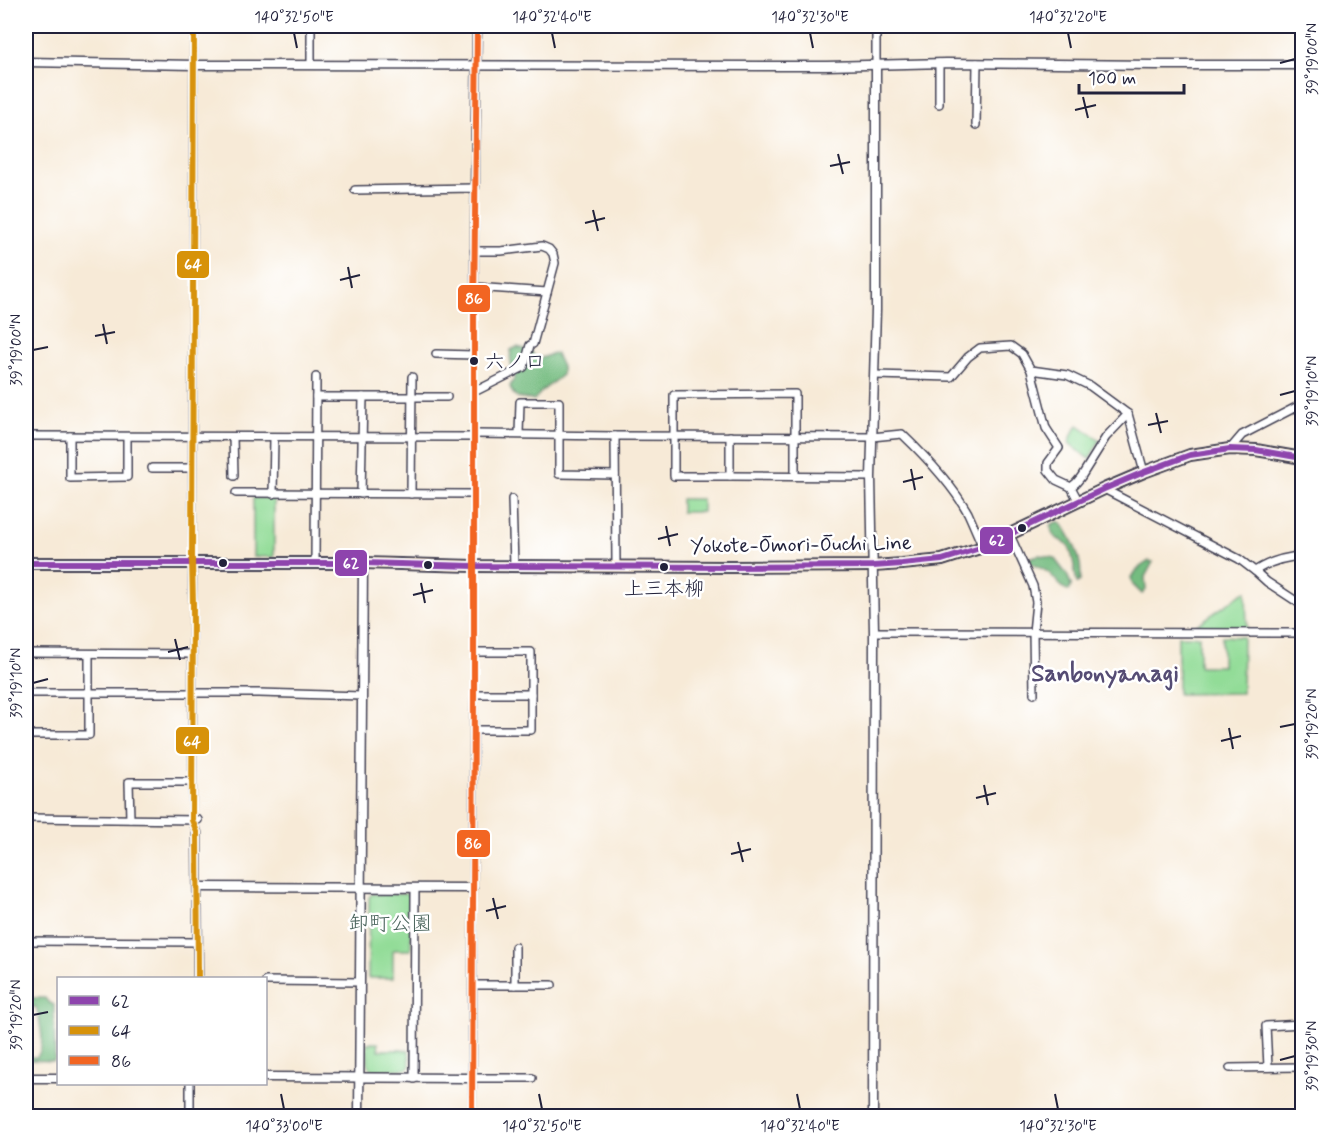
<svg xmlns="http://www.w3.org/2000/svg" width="1328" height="1142" font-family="Mynerve,'Klee One',sans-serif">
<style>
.green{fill:#92dc97;stroke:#5a7f69;stroke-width:1.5}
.forest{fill:#75bc80;stroke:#4c6f5e;stroke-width:1.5}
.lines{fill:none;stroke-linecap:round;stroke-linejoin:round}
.minor-casing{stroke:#424052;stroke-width:10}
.tertiary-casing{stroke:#424052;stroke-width:11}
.primary-casing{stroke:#424052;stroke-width:14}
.minor{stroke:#fff;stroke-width:7}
.tertiary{stroke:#fff;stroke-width:8}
.primary{stroke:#f8bf6c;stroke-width:10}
.bus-1-casing{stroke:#fff;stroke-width:10}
.bus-2-casing{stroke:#fff;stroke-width:10}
.bus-3-casing{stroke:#fff;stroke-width:10}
.bus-1{stroke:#8e44ad;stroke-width:6}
.bus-2{stroke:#d79209;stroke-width:6}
.bus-3{stroke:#f26522;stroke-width:6}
.ticks{fill:none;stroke:#22223b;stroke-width:2}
.bus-dot{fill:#22223b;stroke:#fff;stroke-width:2}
.labels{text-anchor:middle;stroke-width:5;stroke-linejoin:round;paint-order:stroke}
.bus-label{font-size:20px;fill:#22223b;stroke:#fff;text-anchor:start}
.street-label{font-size:21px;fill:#22223b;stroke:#fff}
.park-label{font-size:21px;fill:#49635b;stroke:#fff}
.quarter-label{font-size:24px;font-weight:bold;fill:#554c74;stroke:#fff}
.line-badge{stroke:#fff;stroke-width:2}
.badge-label{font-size:16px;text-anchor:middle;font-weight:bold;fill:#fff}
.neatline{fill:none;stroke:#22223b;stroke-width:2}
.ticks-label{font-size:15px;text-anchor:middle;fill:#22223b}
</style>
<rect width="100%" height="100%" fill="#fff"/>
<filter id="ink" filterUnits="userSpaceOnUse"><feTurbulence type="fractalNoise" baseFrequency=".0167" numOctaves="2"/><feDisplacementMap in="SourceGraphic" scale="12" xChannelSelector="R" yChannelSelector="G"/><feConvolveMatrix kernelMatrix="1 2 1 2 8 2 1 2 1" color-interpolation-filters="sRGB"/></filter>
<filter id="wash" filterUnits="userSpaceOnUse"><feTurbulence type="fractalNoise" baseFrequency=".008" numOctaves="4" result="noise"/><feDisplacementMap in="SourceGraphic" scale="24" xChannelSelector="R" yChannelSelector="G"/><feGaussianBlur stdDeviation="1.35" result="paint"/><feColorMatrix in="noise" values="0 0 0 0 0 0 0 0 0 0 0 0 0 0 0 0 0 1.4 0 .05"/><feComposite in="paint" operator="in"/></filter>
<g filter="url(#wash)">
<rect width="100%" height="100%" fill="#f7ead7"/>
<g class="green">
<path d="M1078,425L1100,440L1089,459L1069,443L1073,432Z"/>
<rect x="253" y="498" width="21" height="59"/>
<rect x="681" y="499" width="21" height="13"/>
<path d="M1246,591L1247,630H1193L1194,627Z"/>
<path d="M1178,636H1199V666H1222V636L1243,637L1242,693L1178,694Z"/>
<path d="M372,894H408L411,897V950H393V978H368L369,897Z"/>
<path d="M367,1043H378L379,1050H409L410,1066L407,1069L372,1070L368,1065Z"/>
</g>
<g class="forest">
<path d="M517,347L531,351L535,357L538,359L547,356L553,353L556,354L562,367V375L542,391L534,400C521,399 513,399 510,386L515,377C512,368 509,360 511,350Z"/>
<path d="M1056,522H1061C1072,539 1084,560 1080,581L1077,583C1075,574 1073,551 1068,546C1060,536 1052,543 1051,525Z"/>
<path d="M1039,555L1054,558L1067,575L1071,584V586L1069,591C1059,587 1056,579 1049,573C1043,568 1036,566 1029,563L1028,561L1032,557Z"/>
<path d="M1149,561L1153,562L1145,577L1146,590L1142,594L1133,585L1131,577L1140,567Z"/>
<path d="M26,998H45L48,1002L54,1005L55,1058L54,1061L26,1060V1057H37C46,1043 40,1024 37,1010L36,1007L26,1008Z"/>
</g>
</g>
<g filter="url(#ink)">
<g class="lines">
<defs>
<g id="minor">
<path d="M194,26L192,559L193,605L192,820L197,832"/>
<path d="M311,26V65"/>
<path d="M876,26V65"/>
<path d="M939,63V104"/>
<path d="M976,125L977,63"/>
<path d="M355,190L475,188L474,313V694L472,1116"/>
<path d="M474,287L547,292"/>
<path d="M436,354L474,355"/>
<path d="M1031,370L1046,428L1059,448L1048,463V470L1056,480L1071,487L1079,502"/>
<path d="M875,375L951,377L968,357L980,348L1011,346L1022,354L1031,370L1067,375L1090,386L1128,414L1144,472"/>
<path d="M474,392L524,367L530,345L533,344L555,263L553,254L549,249L542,246L501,251H474"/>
<path d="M316,397H447"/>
<path d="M474,434L615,436L872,437L902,434C926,457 952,484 968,513C973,524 978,536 983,547"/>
<path d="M519,434L520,402H559V474L615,475"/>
<path d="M26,436L474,437"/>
<path d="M70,436V478L127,477V437"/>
<path d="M615,436L616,565"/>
<path d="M730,436V476H674V395L795,394V476"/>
<path d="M233,437L234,476"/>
<path d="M1230,449L1242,435L1302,404"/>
<path d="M152,468H192"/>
<path d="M730,476L871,477"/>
<path d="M1071,487L1076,483L1081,477L1106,437L1128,414"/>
<path d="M1104,489L1239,559L1256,572L1267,582L1302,605"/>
<path d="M236,493L474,494"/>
<path d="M273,494L274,437"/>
<path d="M361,494L363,397"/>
<path d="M411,494L412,377"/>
<path d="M512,499L514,565"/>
<path d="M1010,535L1033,586L1036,602L1033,632L1034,694"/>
<path d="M315,564L316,377"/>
<path d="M1255,571C1270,561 1285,557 1302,556"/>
<path d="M874,632L1302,633"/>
<path d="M26,653L193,654"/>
<path d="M26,693H259L362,696"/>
<path d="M474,694H531"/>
<path d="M474,730H531V652H474"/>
<path d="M26,735H89V654"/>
<path d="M26,818L198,820"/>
<path d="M130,819L129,782H192"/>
<path d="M26,941L198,942"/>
<path d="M515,947V985"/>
<path d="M266,981L360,982"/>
<path d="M473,985H552"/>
<path d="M1268,1067L1266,1026L1302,1024"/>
<path d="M1230,1068L1302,1067"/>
<path d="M472,1078H532"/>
<path d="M414,1079L415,889"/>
<path d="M190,1116V1084"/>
</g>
<g id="tertiary">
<path d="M26,62L194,65L827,66L946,63L1156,65H1302"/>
<path d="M475,188L477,26"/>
<path d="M197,832L198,978"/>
<path d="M198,887L473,888"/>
<path d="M266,1077L472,1078"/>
<path d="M26,1078H58"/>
<path d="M359,1116L363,563"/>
<path d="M873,1116L874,632L871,477L876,310V65"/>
</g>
<path id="primary" d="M26,563H363L474,566L731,567L873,566L902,564L942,560L983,547L1104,489L1144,472L1190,455L1230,449L1256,450L1302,458"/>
</defs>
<use href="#minor" class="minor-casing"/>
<use href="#tertiary" class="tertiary-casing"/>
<use href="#primary" class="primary-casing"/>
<use href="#minor" class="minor"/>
<use href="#tertiary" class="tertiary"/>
<use href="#primary" class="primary"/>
<defs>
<path id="bus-1" d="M26,563H363L474,566L731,567L873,566L902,564L942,560L983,547L1104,489L1144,472L1190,455L1230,449L1256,450L1302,458"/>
<path id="bus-2" d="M194,26L192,559L193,605L192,820L197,832L198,978"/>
<path id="bus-3" d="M472,1116L474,694V313L477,26"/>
</defs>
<use href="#bus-1" class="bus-1-casing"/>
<use href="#bus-2" class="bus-2-casing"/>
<use href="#bus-3" class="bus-3-casing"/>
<use href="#bus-1" class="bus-1"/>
<use href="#bus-2" class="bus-2"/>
<use href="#bus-3" class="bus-3"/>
</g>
</g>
<path class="ticks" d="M294,33L297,48M552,33L555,48M810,33L813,48M1068,33L1071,48M1280,63L1295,59M1083,97L1088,118M1075,110L1096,105M838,154L843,174M830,166L850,162M593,210L598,231M585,223L605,218M348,267L352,288M340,280L360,275M103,324L107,344M95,336L115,332M33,350L48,347M1280,395L1295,391M1156,413L1161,433M1148,425L1168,421M911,469L915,490M903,482L923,477M666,526L670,546M658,539L678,534M421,583L425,603M413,595L433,590M175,639L180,660M168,652L188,647M33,683L48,679M1280,727L1295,724M1229,728L1233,749M1221,741L1241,736M984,785L988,805M976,798L996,793M738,842L743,862M731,854L751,849M493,898L498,919M486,911L506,906M33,1015L48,1012M1280,1060L1295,1056M281,1094L284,1109M539,1094L542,1109M797,1094L800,1109M1055,1094L1058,1109"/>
<g class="bus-dot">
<circle cx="474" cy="361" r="5"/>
<circle cx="1022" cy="528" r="5"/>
<circle cx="223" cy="563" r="5"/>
<circle cx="428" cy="565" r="5"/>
<circle cx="664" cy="567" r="5"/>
</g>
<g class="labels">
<g class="bus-label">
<text x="485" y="368">六ノ口</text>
<text x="664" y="595" text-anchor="middle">上三本柳</text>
</g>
<g class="street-label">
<text transform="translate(801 544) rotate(-1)" y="7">Yokote-Ōmori-Ōuchi Line</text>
</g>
<g class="park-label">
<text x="390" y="930">卸町公園</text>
</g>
<g class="quarter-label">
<text x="1105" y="681">Sanbonyanagi</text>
</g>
</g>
<g class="line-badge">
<rect x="176" y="250" width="34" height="29" rx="6" fill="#d79209"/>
<rect x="457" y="284" width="34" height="29" rx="6" fill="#f26522"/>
<rect x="979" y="526" width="35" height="29" rx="6" fill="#8e44ad"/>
<rect x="334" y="549" width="34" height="28" rx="6" fill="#8e44ad"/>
<rect x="175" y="726" width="35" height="29" rx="6" fill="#d79209"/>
<rect x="456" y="829" width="35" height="29" rx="6" fill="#f26522"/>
</g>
<g class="badge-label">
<text x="193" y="270">64</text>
<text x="474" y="304">86</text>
<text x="997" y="546">62</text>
<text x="351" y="569">62</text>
<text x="192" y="747">64</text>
<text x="473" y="849">86</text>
</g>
<rect width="1328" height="1142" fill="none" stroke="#fff" stroke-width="66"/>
<rect x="57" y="977" width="210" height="108" fill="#ffffff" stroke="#a7a7b1" stroke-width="1.5"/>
<rect x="69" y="996" width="30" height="9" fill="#8e44ad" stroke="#a7a7b1" stroke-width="1.5"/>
<text x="111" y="1007" font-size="18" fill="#22223b">62</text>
<rect x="69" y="1026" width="30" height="9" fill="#d79209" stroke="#a7a7b1" stroke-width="1.5"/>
<text x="111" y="1037" font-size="18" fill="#22223b">64</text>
<rect x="69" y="1056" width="30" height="9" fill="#f26522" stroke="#a7a7b1" stroke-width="1.5"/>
<text x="111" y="1067" font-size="18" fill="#22223b">86</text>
<path d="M1079 84v9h105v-9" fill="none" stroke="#22223b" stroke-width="3"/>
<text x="1088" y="84" font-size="18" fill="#22223b" stroke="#ffffff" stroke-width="4.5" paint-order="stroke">100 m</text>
<rect x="33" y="33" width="1262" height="1076" class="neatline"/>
<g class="ticks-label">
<text x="294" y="22">140°32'50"E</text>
<text x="552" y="22">140°32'40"E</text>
<text x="810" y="22">140°32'30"E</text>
<text x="1068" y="22">140°32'20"E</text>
<text transform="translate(1312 59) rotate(-90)" y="5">39°19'00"N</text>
<text transform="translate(16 350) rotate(-90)" y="5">39°19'00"N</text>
<text transform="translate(1312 391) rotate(-90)" y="5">39°19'10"N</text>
<text transform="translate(16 683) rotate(-90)" y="5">39°19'10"N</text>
<text transform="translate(1312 724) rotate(-90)" y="5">39°19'20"N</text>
<text transform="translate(16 1015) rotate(-90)" y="5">39°19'20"N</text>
<text transform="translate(1312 1056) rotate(-90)" y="5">39°19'30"N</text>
<text x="284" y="1131">140°33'00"E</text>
<text x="542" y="1131">140°32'50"E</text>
<text x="800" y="1131">140°32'40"E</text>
<text x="1058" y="1131">140°32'30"E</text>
</g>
</svg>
